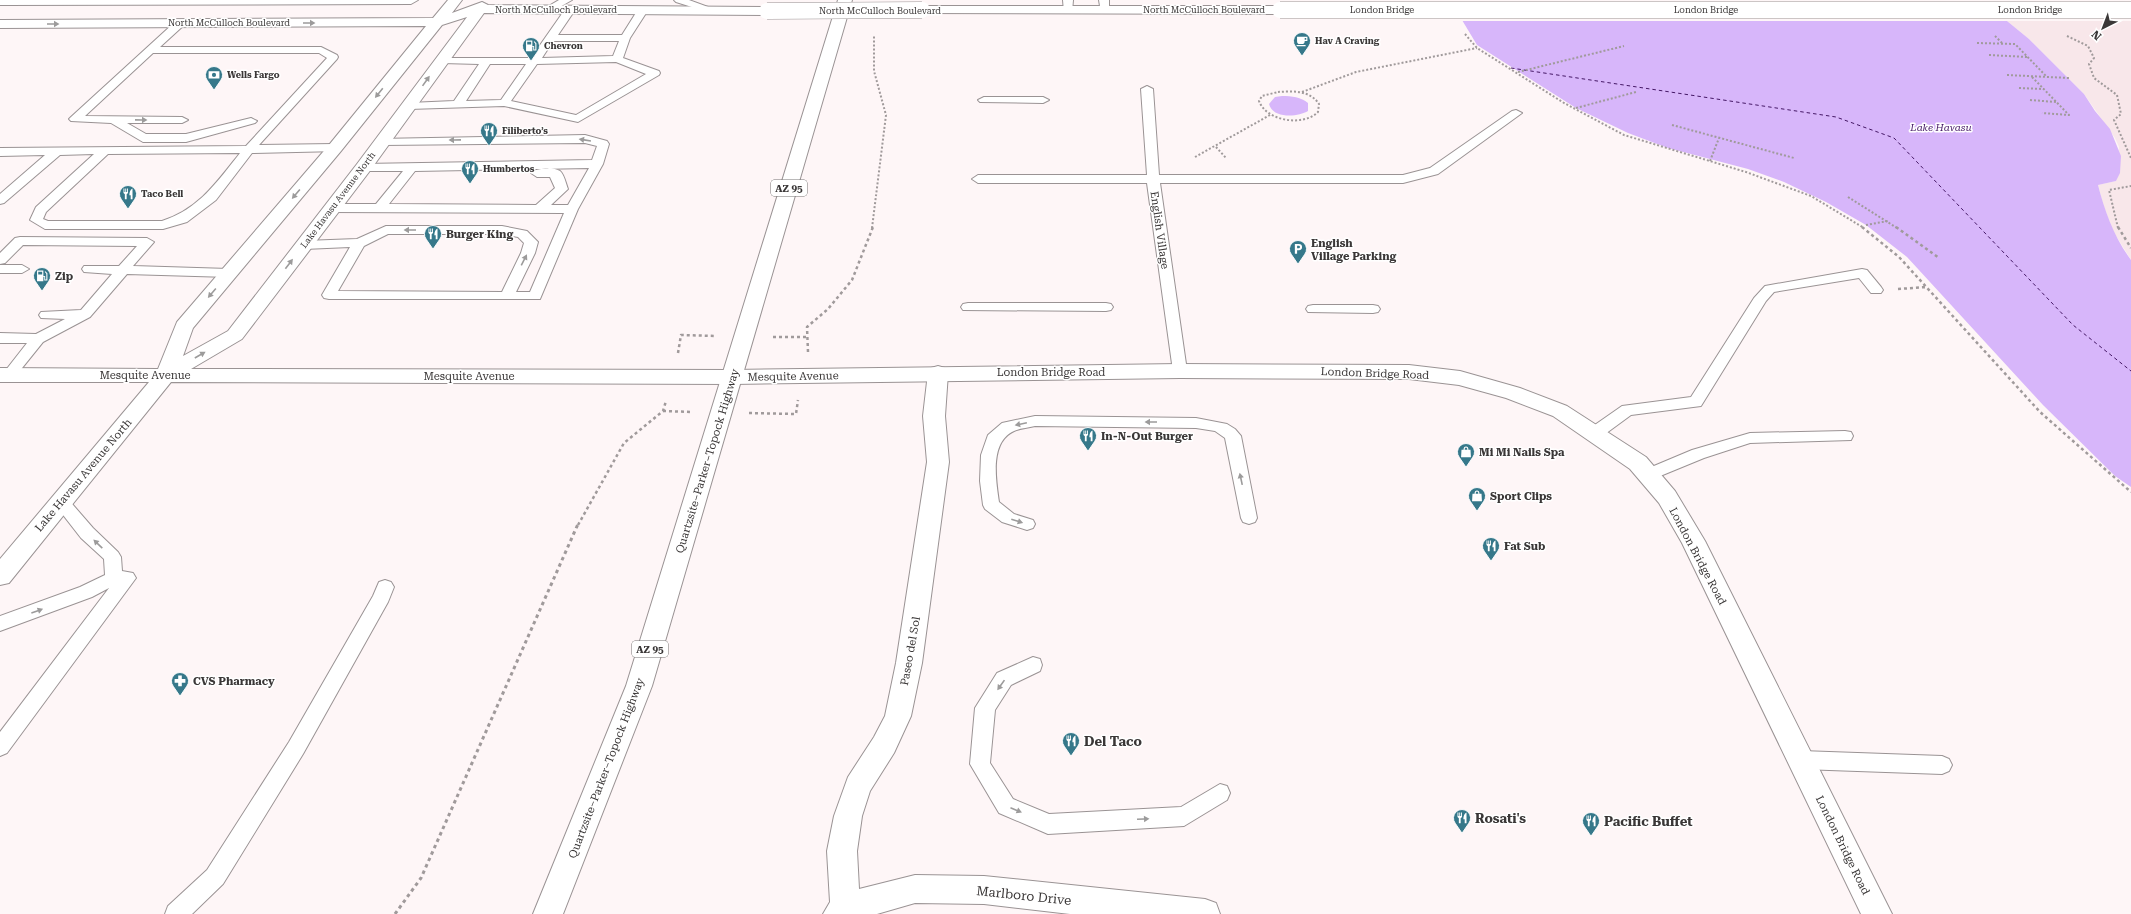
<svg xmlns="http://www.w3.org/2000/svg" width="2131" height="914" font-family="'Roboto Serif',serif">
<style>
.built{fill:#f8e7ea}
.water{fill:#d7b6fa}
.pier{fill:#fef6f7}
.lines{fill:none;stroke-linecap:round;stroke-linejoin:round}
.ferry{stroke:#441765;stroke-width:1;stroke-dasharray:3.5 3;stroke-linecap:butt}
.lane-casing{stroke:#9a9394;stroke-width:2}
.street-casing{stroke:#9a9394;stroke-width:2}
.secondary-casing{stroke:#9a9394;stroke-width:2}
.highway-casing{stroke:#9a9394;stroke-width:2}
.path-far2{stroke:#a09a9b;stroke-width:2;stroke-dasharray:2 2;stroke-linecap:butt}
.path-far1{stroke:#a09a9b;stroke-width:2.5;stroke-dasharray:3 3;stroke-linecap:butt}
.path{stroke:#a09a9b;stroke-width:3;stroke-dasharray:3.5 3.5;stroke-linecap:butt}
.lane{fill:#fff;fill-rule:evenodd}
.street{fill:#fff;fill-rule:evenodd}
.secondary{fill:#fff;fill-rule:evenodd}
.highway{fill:#fff;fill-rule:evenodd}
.secondary-bridge-casing{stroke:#9a9394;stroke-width:17;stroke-linecap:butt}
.secondary-bridge{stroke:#fff;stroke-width:16}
.oneway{fill:#9c9b9b}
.labels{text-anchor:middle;stroke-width:3;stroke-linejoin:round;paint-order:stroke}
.far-street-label{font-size:9px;fill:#3a3737;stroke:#fff}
.far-poi-label{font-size:9px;font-weight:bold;fill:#3a3737;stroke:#fff;text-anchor:start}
.far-water-label{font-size:10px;font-style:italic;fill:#441765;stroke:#fff}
.shield{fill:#fff;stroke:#757373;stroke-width:1}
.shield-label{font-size:10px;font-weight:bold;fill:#3a3737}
.street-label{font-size:11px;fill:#3a3737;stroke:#fff}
.poi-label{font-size:11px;font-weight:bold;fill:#3a3737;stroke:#fff;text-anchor:start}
.near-poi-label{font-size:13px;font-weight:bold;fill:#3a3737;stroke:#fff;text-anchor:start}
.near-street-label{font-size:13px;fill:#3a3737;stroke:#fff}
</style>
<rect width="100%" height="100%" fill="#fef6f7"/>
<path class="built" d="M2007,21H2131V260L2113,231L2104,207L2098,185L2116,181L2119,147L2115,138L2084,94L2029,39Z"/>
<g class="water">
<path d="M1450,0L2007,21L2029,39L2084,94L2095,111L2110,129L2121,156L2120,173L2116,181L2098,185C2105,212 2114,237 2131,260V487L2115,476L2043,405L1907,257L1866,225L1826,202L1784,182L1748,169L1668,148L1628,133L1576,108L1477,45Z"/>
<path d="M1282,96C1292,96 1301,97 1308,103V111C1298,117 1273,119 1269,104L1275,97Z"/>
</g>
<path class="pier" d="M1448,0H1985L2010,21H1461Z"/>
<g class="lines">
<path class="ferry" d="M1511,68L1836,117L1894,138L2073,325L2131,371"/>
<defs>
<g id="lane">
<path d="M559,0H572L551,12H543L542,10Z"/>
<path d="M674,0H689L719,11L714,14L676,2Z"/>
<path d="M1063,0H1073L1072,12H1064Z"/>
<path d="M1099,0H1109V12H1101Z"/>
<path d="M570,7L575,10L558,35H622L639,8H647L648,10L630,38L623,58L659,71L660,73L659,75L578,122L504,106L409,109L403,106L409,103L454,101L479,64L442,63L437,60L438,58H531L566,8ZM553,41H619L613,56L542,58ZM616,62L646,74L576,115L511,101L537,64ZM490,64H526L501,100L466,101Z"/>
<path d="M179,21L183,22V26L160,47H321L337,55L338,57L337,59L259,145L335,144L341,148L339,151L252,153L216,200L187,222L163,229H45L30,220L36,207L94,154L60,155L4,203L0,204V194L45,155L0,156V148L246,146L327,58L319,53H153L85,116L182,117L188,120L182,123H127L146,134H186L251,118L257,121L255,123L186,142H143L111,123L71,121L69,119L71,117L175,22ZM240,153C217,182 199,209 162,221H48L43,219L46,212L108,154Z"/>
<path d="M1147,86L1153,89L1159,175H1403L1430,168L1512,111L1516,110L1522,113L1438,174L1403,183H1160L1187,371L1185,374H1175L1173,371L1147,183H978L972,179L978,175H1147L1141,89Z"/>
<path d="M984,97H1043L1049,100L1043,103L980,102L978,100Z"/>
<path d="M585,135L607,141L609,144L603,164L578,209L540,299H329L324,298L322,295L350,247L304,249L297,245L304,241L357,239L386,226H502L527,231L538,242L535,253L516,292H530L564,213L331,212L325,208L331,204H376L403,171H359L357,168L363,164L592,160L597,146L585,143L382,145L378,143L376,141L378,139ZM589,168L568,205H551L568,189C566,184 564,174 560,171C554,167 535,168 531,173L537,177H550L555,188L536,205L389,204L415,171ZM388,234H502L518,237L524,243L521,253L502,292L338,291L364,246Z"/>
<path d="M20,237L147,238L154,242L133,266L229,269L236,273L229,277L127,274L90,317L43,342L14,378H4L2,375L27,343H0V333L36,334L65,319L41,318L39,315L41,312L81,310L112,274L84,272L82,269L84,266H119L137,246L23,245L5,263L0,264V253L15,238Z"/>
<path d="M0,265H22L29,269L22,273H0Z"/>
<path d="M1862,269L1867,270L1881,287L1883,290L1881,293H1871L1859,278L1774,292L1766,301L1701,406L1631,415L1601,437L1595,438L1589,437L1587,433L1589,429L1622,406L1691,397L1754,298L1765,286Z"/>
<path d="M968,303H1106L1111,304L1113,307L1111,310L1106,311L963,310L961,307L963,304Z"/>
<path d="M1313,305H1373L1378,306L1380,309L1378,312L1373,313L1308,312L1306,309L1308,306Z"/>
<path d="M1035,416L1196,418L1227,424L1235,429L1241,436L1257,518L1255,522L1249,524L1243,522L1241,518L1225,438L1215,431L1196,428L1035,426C1028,428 1020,428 1014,431C989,442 996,481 999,502L1014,514L1033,520L1035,524L1033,528L1027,530L1002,522L985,509L983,505L980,481L981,455L988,435L1002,423Z"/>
<path d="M1845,431L1851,432L1853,436L1851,440L1750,443L1704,458L1648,481L1642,479L1640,475L1642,471L1692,450L1750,433Z"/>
<path d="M61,496L67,498L93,528L118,552L121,557L122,571L133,573L136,578L7,753L0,756V732L109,588L92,597L0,631V616L80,587L105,575L104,559L81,538L53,502L55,498Z"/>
<path d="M385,580L391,582L394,587L388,602L303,754L223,884L192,914H165L168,906L207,870L289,742L373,596L379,582Z"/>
<path d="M1033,657L1040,659L1042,665L1040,671L1011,685L995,710L990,763L1013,799L1049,814L1181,807L1220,784L1227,786L1230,793L1227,800L1184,826L1048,834L999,813L970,764L975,708L997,673Z"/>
<path d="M1801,751L1942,756L1949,759L1952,765L1949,771L1942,774L1801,769L1794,766L1791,760L1794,754Z"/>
</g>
<path id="street" d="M938,366L945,368L948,373L945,416L949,462L922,663L911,716L894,753L870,791L862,816L857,851L859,889L915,875L984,876L1205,899L1216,903L1220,914H1070L984,904L915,903L877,914H823L830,902L827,851L834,816L848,777L874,737L885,716L896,663L927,462L923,416L928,373L931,368Z"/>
<g id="secondary">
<path d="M0,0H418L411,4L0,5Z"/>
<path d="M448,0H462L452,13L482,2L488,5L767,7L774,11L767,15L484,13L369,172L242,339L191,369L733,370L1180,364L1409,365L1460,371L1520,388L1567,406L1646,457L1675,491L1705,541L1892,914H1861L1682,543L1659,503L1630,469L1553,416L1506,398L1459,385L1409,379L1180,378L733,384L171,382L9,583L0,585V559L149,382H0V368L158,369L177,322L329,145L426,26L0,28V20L433,18ZM467,17L357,164L228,331L183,356L193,328L341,151L442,25Z"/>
<path d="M922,6H1280L1287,10L1280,14L917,13L915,10L917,7Z"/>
</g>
<path id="highway" d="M838,0H852L652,686L563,914H533L626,686Z"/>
</defs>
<use href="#lane" class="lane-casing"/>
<use href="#street" class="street-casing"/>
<use href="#secondary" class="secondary-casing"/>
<use href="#highway" class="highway-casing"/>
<g class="path-far2">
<path d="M1465,34L1477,48L1564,103L1624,135L1746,172L1811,196L1864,228"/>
<path d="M1995,36L2002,43"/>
<path d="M2067,36L2088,46L2094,58L2089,64L2094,78L2117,95L2121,114L2114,120L2131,158"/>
<path d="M1977,43L2015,44L2047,77"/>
<path d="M1989,55L2027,57"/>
<path d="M1518,72L1624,46"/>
<path d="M2007,75L2069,78"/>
<path d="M2032,77L2069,115L2042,113"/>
<path d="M2019,88L2044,89"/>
<path d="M1278,92C1292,91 1310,90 1319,104L1318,112C1303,127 1266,121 1259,101L1262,96Z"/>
<path d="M1302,92L1356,72L1477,48"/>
<path d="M2030,100L2056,102"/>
<path d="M1576,108L1636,92"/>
<path d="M1672,125L1794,158"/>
<path d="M1216,147L1226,158"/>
<path d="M1195,157L1270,115"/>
<path d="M1710,161L1719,138"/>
<path d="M1848,197L1897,228"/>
<path d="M1866,225L1888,221"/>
<path d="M872,228L886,115L874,71V35"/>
<path d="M2118,228L2109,190L2131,186"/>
</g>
<g class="path-far1">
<path d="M1862,227L1899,257L2040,412L2131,492"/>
<path d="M1896,227L1939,258"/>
<path d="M2118,227L2131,248"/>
<path d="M1898,289L1927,287"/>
<path d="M773,337H808"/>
<path d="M808,352L807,327L828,309L852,280L873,227"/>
<path d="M678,353L681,335L716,336"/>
<path d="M663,411L692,412"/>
<path d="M749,413L796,414L798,400"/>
<path d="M578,525L624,443L663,411L666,401"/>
</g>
<path class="path" d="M395,914L421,878L578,524"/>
<use href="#lane" class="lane"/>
<use href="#street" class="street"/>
<use href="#secondary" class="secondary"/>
<use href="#highway" class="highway"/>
<defs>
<g id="secondary-bridge">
<path d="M1280,10H2131"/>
<path d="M767,11L922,10"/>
</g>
</defs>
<use href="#secondary-bridge" class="secondary-bridge-casing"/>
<use href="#secondary-bridge" class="secondary-bridge"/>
</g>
<defs><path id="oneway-solid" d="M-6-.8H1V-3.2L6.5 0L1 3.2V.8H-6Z"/></defs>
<g class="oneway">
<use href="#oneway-solid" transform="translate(309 23)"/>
<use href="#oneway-solid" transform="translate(53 24)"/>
<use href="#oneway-solid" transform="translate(426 81) rotate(-55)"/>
<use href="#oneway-solid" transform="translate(379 93) rotate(129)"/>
<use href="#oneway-solid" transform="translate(141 120) rotate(1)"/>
<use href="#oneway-solid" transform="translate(455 140) rotate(179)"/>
<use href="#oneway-solid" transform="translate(585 140) rotate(-171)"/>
<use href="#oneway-solid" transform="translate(296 194) rotate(130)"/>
<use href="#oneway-solid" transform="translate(410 230) rotate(180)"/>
<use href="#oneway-solid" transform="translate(524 260) rotate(-63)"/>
<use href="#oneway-solid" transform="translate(289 264) rotate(-53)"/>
<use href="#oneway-solid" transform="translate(212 293) rotate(130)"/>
<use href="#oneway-solid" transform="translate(200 355) rotate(-30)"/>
<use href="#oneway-solid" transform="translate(1151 422) rotate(-180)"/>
<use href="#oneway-solid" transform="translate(1021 424) rotate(168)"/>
<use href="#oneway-solid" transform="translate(1241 479) rotate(-102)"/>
<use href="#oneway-solid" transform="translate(1017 521) rotate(18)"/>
<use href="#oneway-solid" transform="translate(98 544) rotate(-136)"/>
<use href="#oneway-solid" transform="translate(37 611) rotate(-20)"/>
<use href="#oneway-solid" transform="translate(1001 685) rotate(125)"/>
<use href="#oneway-solid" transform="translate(1016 810) rotate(23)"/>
<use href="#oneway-solid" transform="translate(1143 819) rotate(-3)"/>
</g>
<defs>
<symbol id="cafe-pin" viewBox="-11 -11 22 30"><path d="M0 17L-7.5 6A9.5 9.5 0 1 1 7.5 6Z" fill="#36788a" stroke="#fff"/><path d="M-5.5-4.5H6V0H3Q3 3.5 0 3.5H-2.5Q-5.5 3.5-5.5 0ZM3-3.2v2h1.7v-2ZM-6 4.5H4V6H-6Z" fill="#fff"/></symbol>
<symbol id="fuel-pin" viewBox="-11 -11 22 30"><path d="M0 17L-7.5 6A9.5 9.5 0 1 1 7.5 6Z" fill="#36788a" stroke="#fff"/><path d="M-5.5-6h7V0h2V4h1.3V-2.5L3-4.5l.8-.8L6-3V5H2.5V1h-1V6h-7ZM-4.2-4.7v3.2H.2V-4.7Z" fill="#fff"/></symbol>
<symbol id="bank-pin" viewBox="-11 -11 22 30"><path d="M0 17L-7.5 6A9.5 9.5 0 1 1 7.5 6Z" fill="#36788a" stroke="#fff"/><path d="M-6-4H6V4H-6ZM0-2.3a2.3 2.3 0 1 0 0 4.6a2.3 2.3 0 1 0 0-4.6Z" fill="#fff"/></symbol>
<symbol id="restaurant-pin" viewBox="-11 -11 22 30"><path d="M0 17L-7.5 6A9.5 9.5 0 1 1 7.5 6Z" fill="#36788a" stroke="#fff"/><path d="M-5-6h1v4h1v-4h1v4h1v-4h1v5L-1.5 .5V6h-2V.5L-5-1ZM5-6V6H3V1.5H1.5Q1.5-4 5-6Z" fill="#fff"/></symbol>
<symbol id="parking-pin" viewBox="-11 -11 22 30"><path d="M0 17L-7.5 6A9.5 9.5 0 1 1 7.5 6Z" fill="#36788a" stroke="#fff"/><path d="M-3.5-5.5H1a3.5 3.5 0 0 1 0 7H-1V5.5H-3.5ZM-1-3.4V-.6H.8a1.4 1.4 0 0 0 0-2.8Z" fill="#fff"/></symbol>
<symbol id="shop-pin" viewBox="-11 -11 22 30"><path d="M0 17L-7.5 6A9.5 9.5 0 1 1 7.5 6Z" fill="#36788a" stroke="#fff"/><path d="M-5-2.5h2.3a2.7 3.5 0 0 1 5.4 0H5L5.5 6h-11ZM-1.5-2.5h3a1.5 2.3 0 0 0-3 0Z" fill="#fff"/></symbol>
<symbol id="pharmacy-pin" viewBox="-11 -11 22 30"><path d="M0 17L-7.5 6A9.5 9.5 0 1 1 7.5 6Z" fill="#36788a" stroke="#fff"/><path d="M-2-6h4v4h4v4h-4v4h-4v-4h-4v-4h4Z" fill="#fff"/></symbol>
</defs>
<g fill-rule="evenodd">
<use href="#cafe-pin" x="1292" y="31" width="20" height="27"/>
<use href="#fuel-pin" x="521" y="36" width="20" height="27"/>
<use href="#bank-pin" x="204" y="65" width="20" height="27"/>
<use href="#restaurant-pin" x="479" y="121" width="20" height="27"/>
<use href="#restaurant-pin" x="460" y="159" width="20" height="27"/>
<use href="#restaurant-pin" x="118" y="184" width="20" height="27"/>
<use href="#restaurant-pin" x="423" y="224" width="20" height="27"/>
<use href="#parking-pin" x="1288" y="239" width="20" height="27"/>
<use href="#fuel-pin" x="32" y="266" width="20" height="27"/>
<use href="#restaurant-pin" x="1078" y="426" width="20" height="27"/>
<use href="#shop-pin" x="1456" y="442" width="20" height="27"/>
<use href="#shop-pin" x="1467" y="486" width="20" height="27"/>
<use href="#restaurant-pin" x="1481" y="536" width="20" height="27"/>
<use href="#pharmacy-pin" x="170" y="671" width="20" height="27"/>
<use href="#restaurant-pin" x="1061" y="731" width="20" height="27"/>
<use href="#restaurant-pin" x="1452" y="808" width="20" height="27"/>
<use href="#restaurant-pin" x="1581" y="811" width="20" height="27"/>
</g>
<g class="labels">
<g class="far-street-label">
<text x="556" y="13">North McCulloch Boulevard</text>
<text x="1204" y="13">North McCulloch Boulevard</text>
<text x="1382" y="13">London Bridge</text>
<text x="1706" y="13">London Bridge</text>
<text x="2030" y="13">London Bridge</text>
<text x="880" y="14">North McCulloch Boulevard</text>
<text x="229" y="26">North McCulloch Boulevard</text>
<text transform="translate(338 200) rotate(-53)" y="3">Lake Havasu Avenue North</text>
</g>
<g class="far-poi-label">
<text x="1315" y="44">Hav A Craving</text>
<text x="544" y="49">Chevron</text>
<text x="227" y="78">Wells Fargo</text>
<text x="502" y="134">Filiberto’s</text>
<text x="483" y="172">Humbertos</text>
<text x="141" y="197">Taco Bell</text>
</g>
<g class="far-water-label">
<text x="1941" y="131">Lake Havasu</text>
</g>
<g class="shield">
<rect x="771" y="180" width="36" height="16" rx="3"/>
<rect x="632" y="641" width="36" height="16" rx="3"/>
</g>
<g class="shield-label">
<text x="789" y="192">AZ 95</text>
<text x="650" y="653">AZ 95</text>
</g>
<g class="street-label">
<text transform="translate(1160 230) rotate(82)" y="4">English Village</text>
<text x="1051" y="376">London Bridge Road</text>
<text transform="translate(1375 373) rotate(2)" y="4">London Bridge Road</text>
<text x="145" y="379">Mesquite Avenue</text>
<text x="469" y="380">Mesquite Avenue</text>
<text transform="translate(793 376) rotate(-1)" y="4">Mesquite Avenue</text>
<text transform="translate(707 461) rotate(-73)" y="4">Quartzsite–Parker–Topock Highway</text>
<text transform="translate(83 475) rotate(-50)" y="4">Lake Havasu Avenue North</text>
<text transform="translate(1698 556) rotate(62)" y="4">London Bridge Road</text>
<text transform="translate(910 651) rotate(-80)" y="4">Paseo del Sol</text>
<text transform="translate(606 768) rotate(-69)" y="4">Quartzsite–Parker–Topock Highway</text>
<text transform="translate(1843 845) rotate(64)" y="4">London Bridge Road</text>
</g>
<g class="poi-label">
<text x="446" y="238">Burger King</text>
<text x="1311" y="247">English<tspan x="1311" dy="13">Village Parking</tspan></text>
<text x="55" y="280">Zip</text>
<text x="1101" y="440">In-N-Out Burger</text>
<text x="1479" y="456">Mi Mi Nails Spa</text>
<text x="1490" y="500">Sport Clips</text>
<text x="1504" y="550">Fat Sub</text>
<text x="193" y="685">CVS Pharmacy</text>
</g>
<g class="near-poi-label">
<text x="1084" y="746">Del Taco</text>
<text x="1475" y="823">Rosati's</text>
<text x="1604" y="826">Pacific Buffet</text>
</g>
<g class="near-street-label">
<text transform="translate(1024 895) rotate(6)" y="5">Marlboro Drive</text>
</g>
</g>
<g transform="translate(2103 28) rotate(222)" stroke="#ffffff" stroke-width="3" paint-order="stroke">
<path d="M0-3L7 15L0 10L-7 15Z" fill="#3a3737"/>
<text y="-6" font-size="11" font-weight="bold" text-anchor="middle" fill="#3a3737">N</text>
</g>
</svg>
